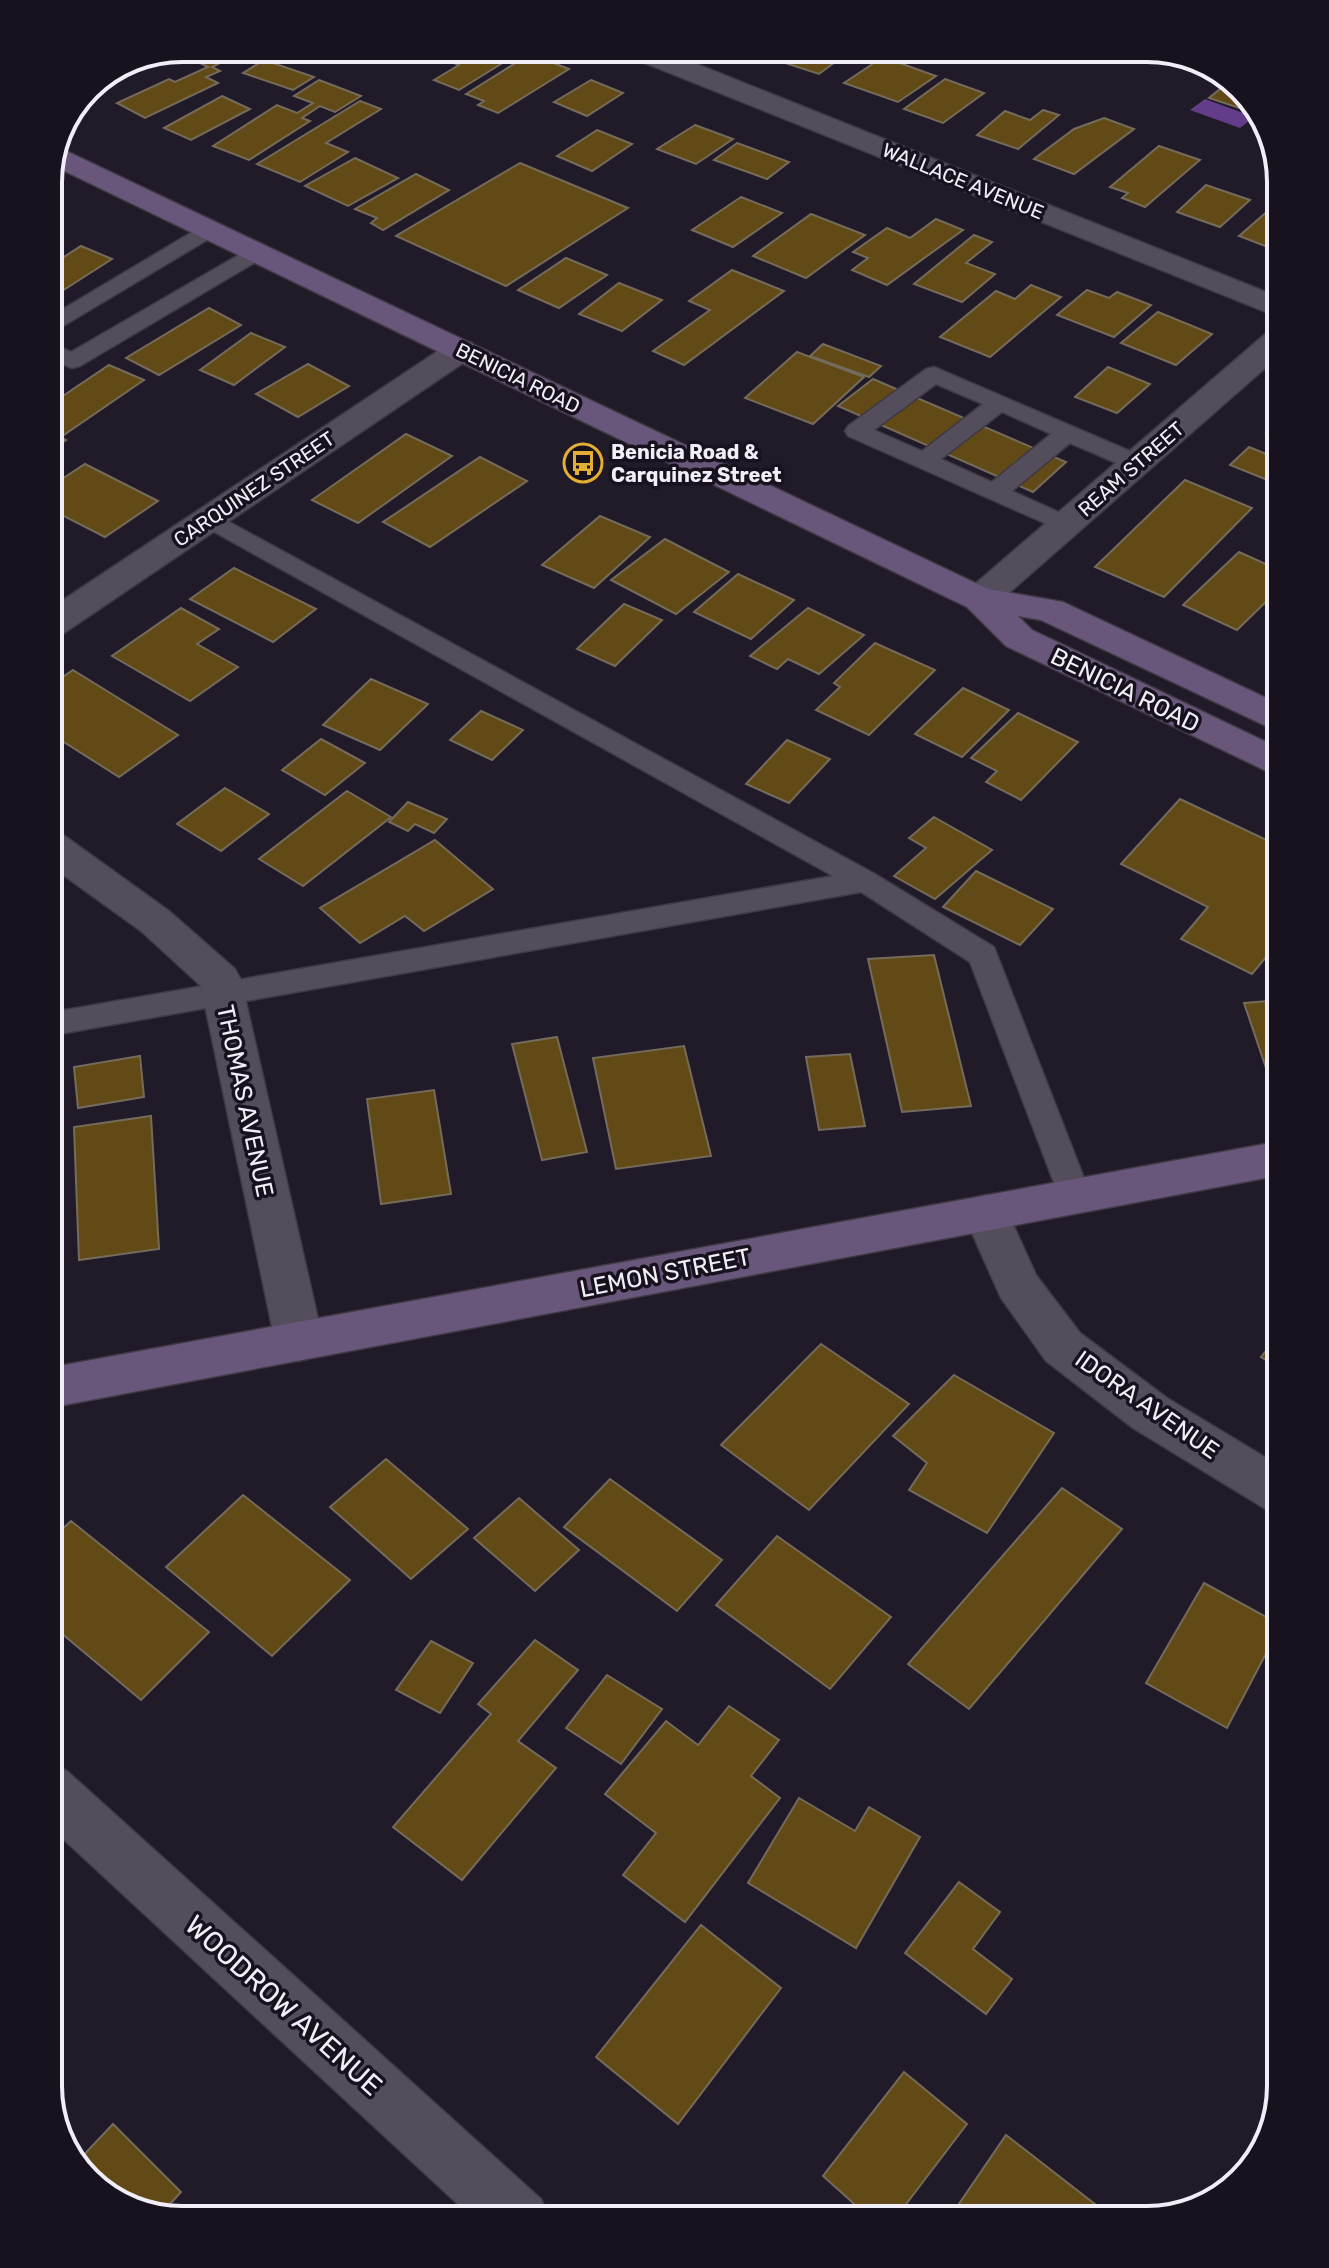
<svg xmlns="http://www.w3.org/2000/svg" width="1329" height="2268" font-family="Rubik,sans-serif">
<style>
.water{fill:#633d89}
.building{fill:#624a16;stroke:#746b5b;stroke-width:2}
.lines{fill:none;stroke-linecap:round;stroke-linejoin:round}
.lane-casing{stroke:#3e3944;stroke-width:3}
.street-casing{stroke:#3e3944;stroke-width:3}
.secondary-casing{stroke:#3e3944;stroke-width:3}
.lane{fill:#544d5c;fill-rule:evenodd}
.street{fill:#544d5c;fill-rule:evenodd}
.secondary{fill:#68577a;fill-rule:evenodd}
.labels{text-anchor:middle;stroke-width:7;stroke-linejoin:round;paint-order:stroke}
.far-street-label{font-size:20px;fill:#f2eef8;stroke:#18121f}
.far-poi-label{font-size:20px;font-weight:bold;fill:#f2eef8;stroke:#18121f;text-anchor:start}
.street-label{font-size:24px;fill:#f2eef8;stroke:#18121f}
.near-street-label{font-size:28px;fill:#f2eef8;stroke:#18121f}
.rim{fill:none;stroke:#f2eef8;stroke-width:4}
</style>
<rect width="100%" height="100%" fill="#211b29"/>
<path class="water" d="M1205,99L1254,117L1240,128L1190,110Z"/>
<g class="building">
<path d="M1156,48L1139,61L1102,49Z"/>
<path d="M850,51L819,74L785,63L800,52Z"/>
<path d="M517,54L459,90L434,80L459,65L448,61L458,55Z"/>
<path d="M530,54L569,69L498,113L478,105L484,101L466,94Z"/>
<path d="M1179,56L1221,71L1213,78L1170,64Z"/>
<path d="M232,57L212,67L220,71L206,77L218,83L145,118L117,103L169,79L175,82L208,67L190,58Z"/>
<path d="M883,57L936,76L898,102L844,83Z"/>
<path d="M264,60L314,77L293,90L243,73Z"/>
<path d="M945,79L984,93L943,123L904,109Z"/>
<path d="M319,80L361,96L335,112L320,106L302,118L310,121L249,160L213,146L277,105L297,113L313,103L294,96Z"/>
<path d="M591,80L623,93L587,116L554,102Z"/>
<path d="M1230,81L1260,115L1209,98Z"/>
<path d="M222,96L250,109L191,140L164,128Z"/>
<path d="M360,101L381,109L326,143L348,152L300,182L257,164Z"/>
<path d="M1043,110L1059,115L1018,149L977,135L1005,111L1030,120Z"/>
<path d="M1104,118L1134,129L1074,174L1034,159L1074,129Z"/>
<path d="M695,125L733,139L696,164L657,149Z"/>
<path d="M597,130L632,144L592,171L557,156Z"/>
<path d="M737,143L789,162L767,179L714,160Z"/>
<path d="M1159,146L1200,160L1145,207L1122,198L1128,193L1110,187Z"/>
<path d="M355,158L398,178L348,206L305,186Z"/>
<path d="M520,163L628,208L506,286L396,236Z"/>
<path d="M416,174L449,190L383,230L371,223L377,218L355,209Z"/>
<path d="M1206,185L1250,200L1220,227L1177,212Z"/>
<path d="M741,197L782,213L733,247L692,230Z"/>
<path d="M1269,210L1281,215V252L1239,236Z"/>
<path d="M811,214L865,235L806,278L753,256Z"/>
<path d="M936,219L963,230L887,285L852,270L868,258L853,252L887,228L910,238Z"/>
<path d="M974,235L992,242L966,263L995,274L962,302L914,284Z"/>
<path d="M81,246L112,259L48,300V258L56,262Z"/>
<path d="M566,258L607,275L559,308L518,290Z"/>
<path d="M732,270L784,291L684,365L653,351L710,310L689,301Z"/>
<path d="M619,283L662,300L622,331L579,314Z"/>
<path d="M1031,285L1061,297L990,357L940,337L996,291L1015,299Z"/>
<path d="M1087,290L1109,298L1117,292L1151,305L1114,337L1057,315Z"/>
<path d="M209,308L241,325L159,375L126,358Z"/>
<path d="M1158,312L1212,334L1176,365L1121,343Z"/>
<path d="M251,333L285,347L234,385L200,370Z"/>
<path d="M823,344L881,366L869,377L810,356Z"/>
<path d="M797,352L864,377L813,424L745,398Z"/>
<path d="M308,364L349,386L298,417L256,394Z"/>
<path d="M109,365L144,380L61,437L66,440L48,452V406Z"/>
<path d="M1108,367L1150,384L1117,413L1075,397Z"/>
<path d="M873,379L1066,462L1033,492L838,406Z"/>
<path d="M1281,414V438L1266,433Z"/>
<path d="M406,434L452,456L358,523L312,500Z"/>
<path d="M1249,447L1281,460V470L1270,481L1230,465Z"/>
<path d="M480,457L527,481L430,547L383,522Z"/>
<path d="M85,464L158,501L105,537L48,508V488Z"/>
<path d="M1185,480L1252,508L1164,597L1095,567Z"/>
<path d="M600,516L650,537L594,588L542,565Z"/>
<path d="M665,539L729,572L676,614L611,580Z"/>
<path d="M1239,552L1281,571V587L1237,630L1183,605Z"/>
<path d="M234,568L316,609L273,642L190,599Z"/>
<path d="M738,574L794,600L751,639L694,612Z"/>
<path d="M624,604L662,620L615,666L577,649Z"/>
<path d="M181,608L219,629L197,644L238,667L190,701L112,656Z"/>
<path d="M808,608L864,635L819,674L788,659L777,669L750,656Z"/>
<path d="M875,643L935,670L869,735L816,710L840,687L834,683Z"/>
<path d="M73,670L178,735L119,777L48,732V687Z"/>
<path d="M371,679L428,704L380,750L323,725Z"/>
<path d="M963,688L1009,710L962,757L915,734Z"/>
<path d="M481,711L523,730L492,760L450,740Z"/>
<path d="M1018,713L1078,742L1021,800L986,782L997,771L971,758Z"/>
<path d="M321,739L365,763L325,795L282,770Z"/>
<path d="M787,740L830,759L789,803L746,784Z"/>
<path d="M225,788L269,814L221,851L177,824Z"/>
<path d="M347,791L391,817L303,886L259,859Z"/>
<path d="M1180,799L1281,847V939L1252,974L1181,939L1208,907L1121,864Z"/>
<path d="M408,802L447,819L434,833L415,824L408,831L389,822Z"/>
<path d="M934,817L992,850L935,899L894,876L926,848L909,838Z"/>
<path d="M435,840L493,889L424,931L405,916L360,943L320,908Z"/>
<path d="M976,871L1053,909L1020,945L943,907Z"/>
<path d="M934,955L971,1106L902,1112L868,959Z"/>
<path d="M1281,1000V1067L1266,1068L1244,1003Z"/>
<path d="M557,1037L587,1152L542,1160L512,1044Z"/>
<path d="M684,1046L711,1156L616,1169L593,1058Z"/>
<path d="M850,1054L865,1126L819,1130L806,1057Z"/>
<path d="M140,1056L144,1097L78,1108L74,1067Z"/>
<path d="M434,1090L451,1194L381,1204L367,1099Z"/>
<path d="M151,1116L159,1249L79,1260L74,1127Z"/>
<path d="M1281,1332V1369L1261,1357Z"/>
<path d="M821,1344L909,1404L809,1510L721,1445Z"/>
<path d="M954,1375L1054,1433L987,1533L909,1490L927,1463L893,1436Z"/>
<path d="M386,1459L468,1529L411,1579L330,1507Z"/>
<path d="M610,1479L722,1560L677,1611L564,1527Z"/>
<path d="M1062,1488L1122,1529L969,1709L908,1664Z"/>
<path d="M243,1495L350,1580L272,1656L166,1567Z"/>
<path d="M519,1498L579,1550L535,1591L474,1538Z"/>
<path d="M71,1521L209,1632L141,1700L48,1622V1542Z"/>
<path d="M777,1536L891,1617L830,1689L716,1605Z"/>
<path d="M1204,1583L1281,1625L1227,1728L1146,1683Z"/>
<path d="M535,1640L578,1670L518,1741L556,1768L462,1880L393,1827L491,1714L478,1704Z"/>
<path d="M431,1641L473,1663L440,1713L396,1690Z"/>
<path d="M607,1675L662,1709L621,1764L566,1728Z"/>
<path d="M729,1706L779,1740L751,1776L780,1798L685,1922L623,1875L656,1833L605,1794L666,1721L698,1745Z"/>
<path d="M799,1798L855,1831L869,1807L920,1837L856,1948L748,1883Z"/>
<path d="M959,1882L1000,1912L973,1949L1012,1979L986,2014L905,1953Z"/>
<path d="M701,1925L781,1988L678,2124L596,2057Z"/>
<path d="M904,2072L967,2124L894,2220H872L823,2176Z"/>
<path d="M113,2124L181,2192L160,2215L107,2197L77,2162Z"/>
<path d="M1006,2135L1109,2215L1106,2220H948Z"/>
</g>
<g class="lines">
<defs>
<g id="lane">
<path d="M209,222L217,224L220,229L217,234L48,335V318Z"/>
<path d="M256,245L264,247L267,252L264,257L80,366L72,368L48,358V342L71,352Z"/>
<path d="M934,367L1146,458L1149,463L1146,468H1128L1070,443L1012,491L1076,520L1080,525L1067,533L848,436L845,431L848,426L926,369ZM936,384L983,404L922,451L874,430ZM1002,412L1051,434L992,482L941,459Z"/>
<path d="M209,511L875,874L994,947L1091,1196L1087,1205L1075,1209L1063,1205L1059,1196L970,962L861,892L48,1036V1013L833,876L200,524L196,519Z"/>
</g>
<g id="street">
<path d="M631,53H669L1281,298V318L635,59Z"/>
<path d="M1281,327V354L993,607L980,610L967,607L962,599L967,591L1270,330Z"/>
<path d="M461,340L472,343L477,350L472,357L61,635L48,639V610L450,343Z"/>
<path d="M48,830L62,834L169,911L235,969L241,980L323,1341L316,1355L299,1361L282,1355L275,1341L201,986L141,931L48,864Z"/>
<path d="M986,1195L1002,1200L1036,1275L1080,1333L1167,1398L1281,1467V1515L1264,1508L1133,1428L1046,1361L1001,1298L963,1213L970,1200Z"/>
<path d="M48,1763L67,1771L541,2199L550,2220H475L48,1825Z"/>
</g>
<g id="secondary">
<path d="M60,148L988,589L1063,602L1281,705V733L1041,620L1018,616L1032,630L1281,749V778L1006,646L967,607L52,165Z"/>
<path d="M1281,1141V1175L48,1408V1368Z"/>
</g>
</defs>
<use href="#lane" class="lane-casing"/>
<use href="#street" class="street-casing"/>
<use href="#secondary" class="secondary-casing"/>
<use href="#lane" class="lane"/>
<use href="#street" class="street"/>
<use href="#secondary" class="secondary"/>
</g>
<defs>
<symbol id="bus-ring" viewBox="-11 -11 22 22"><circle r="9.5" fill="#18121f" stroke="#e2ae34" stroke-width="1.5"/><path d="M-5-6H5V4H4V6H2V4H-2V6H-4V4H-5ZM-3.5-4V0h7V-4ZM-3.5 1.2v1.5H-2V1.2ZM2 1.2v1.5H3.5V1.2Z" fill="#e2ae34"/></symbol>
</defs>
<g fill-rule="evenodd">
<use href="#bus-ring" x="561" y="441" width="44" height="44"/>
</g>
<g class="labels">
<g class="far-street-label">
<text transform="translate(963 181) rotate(22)" y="7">WALLACE AVENUE</text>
<text transform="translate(518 378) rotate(26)" y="7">BENICIA ROAD</text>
<text transform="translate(1131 469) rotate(-41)" y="7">REAM STREET</text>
<text transform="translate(254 489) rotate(-34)" y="7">CARQUINEZ STREET</text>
</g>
<g class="far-poi-label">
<text x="611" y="459">Benicia Road &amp;<tspan x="611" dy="23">Carquinez Street</tspan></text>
</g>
<g class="street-label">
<text transform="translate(1125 690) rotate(26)" y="8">BENICIA ROAD</text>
<text transform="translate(245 1101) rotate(78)" y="8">THOMAS AVENUE</text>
<text transform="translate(665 1273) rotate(-11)" y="8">LEMON STREET</text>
<text transform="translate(1147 1405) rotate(35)" y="8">IDORA AVENUE</text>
</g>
<g class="near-street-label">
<text transform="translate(284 2005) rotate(42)" y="10">WOODROW AVENUE</text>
</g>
</g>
<path d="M0 0H1329V2268H0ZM182 62H1147A120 120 0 0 1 1267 182V2086A120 120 0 0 1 1147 2206H182A120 120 0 0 1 62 2086V182A120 120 0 0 1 182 62Z" fill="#18121f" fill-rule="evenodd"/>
<path class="rim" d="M182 62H1147A120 120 0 0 1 1267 182V2086A120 120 0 0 1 1147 2206H182A120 120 0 0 1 62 2086V182A120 120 0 0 1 182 62Z"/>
</svg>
